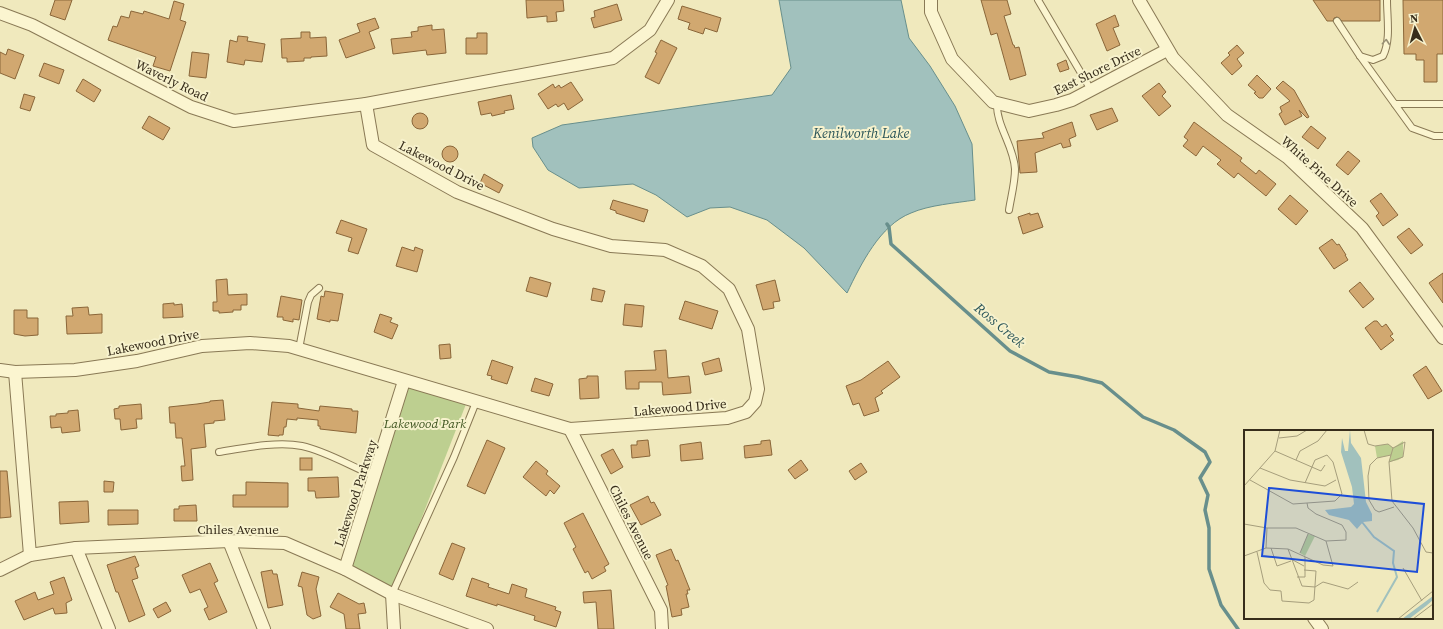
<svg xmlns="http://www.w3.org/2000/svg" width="1443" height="629" font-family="'Source Serif 4',serif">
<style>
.green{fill:#bdcf90}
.water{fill:#a1c1bd;stroke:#688f8c}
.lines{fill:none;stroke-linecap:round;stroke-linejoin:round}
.stream{stroke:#688f8c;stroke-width:3.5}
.building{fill:#d1a870;stroke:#8a6639}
.lane-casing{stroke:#897955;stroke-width:8}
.street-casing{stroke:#897955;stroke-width:14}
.lane{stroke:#fbf5d0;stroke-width:6}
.street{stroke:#fbf5d0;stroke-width:12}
.oneway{stroke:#999176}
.labels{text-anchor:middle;stroke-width:4;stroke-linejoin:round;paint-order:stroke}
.street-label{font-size:13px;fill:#372d1b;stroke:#f7f2cd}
.park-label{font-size:13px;font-style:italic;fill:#3f5520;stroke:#f7f2cd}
.water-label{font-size:14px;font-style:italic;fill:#295458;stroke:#f7f2cd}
.inset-river{fill:none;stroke:#a1c1bd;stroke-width:2}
.inset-road{fill:none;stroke:#a69e7c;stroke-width:1}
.view{fill:#1d4ed8;fill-opacity:0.15;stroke:#1d4ed8;stroke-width:2}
.inset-edge{fill:none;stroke:#372d1b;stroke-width:2}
</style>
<rect width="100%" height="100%" fill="#f0e9bd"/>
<path class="green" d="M404,381L468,399L392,594L345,569Z"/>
<path class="water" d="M779,0H901L909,38L930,66L955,106L972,144L975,200C956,203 929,205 911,213C880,225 861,264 847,293L804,248L767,220L730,207L710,208L687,217L656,195L633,184L579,188L548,170L533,147L532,138L562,125L772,95L791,68Z"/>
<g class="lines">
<path class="stream" d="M887,224L889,227L891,244L1010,351L1049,372L1078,377L1102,383L1143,417L1174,430L1205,452L1210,462L1200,478L1208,495L1205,510L1209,528V569L1221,605L1238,629"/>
</g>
<g class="building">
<path d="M55,0H72L65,20L50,15Z"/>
<path d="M526,0H563L564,11L556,12L557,21L547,22V16L527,18Z"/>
<path d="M981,0H1007L1011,14L1004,16L1013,45H1014L1015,48L1019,47L1026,75L1010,80L997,33L991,35Z"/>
<path d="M1313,0H1380V21H1342L1337,17L1334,18L1333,21H1327Z"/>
<path d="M1403,0H1443V54H1437V82H1424V60H1416V54H1404Z"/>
<path d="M174,1L184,4L180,20L186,22L170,71L153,66L156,57L108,40L113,26L117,27L121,16L129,18L131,11L143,14L144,11L169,19Z"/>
<path d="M617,4L622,20L594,28L591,18L595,17L594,11Z"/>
<path d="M682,6L721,18L717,32L705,28L703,34L688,29L690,23L678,19Z"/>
<path d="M1115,15L1119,26L1113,28L1120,45L1107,51L1096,24Z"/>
<path d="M375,18L379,28L369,32L375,48L346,58L339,40L360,32L357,24Z"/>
<path d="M432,25V30L444,29L446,53L427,55L426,50L393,54L391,39L412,37L411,32L418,31V27Z"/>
<path d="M301,32H310V38L326,37L327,56L311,57V58H304V61L287,62V58H282L281,39L301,38Z"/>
<path d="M477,33H487V54H466V38H477Z"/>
<path d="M238,36L248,37L247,41L265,44L262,62L245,60L244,65L227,62L230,40L237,42Z"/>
<path d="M661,40L677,48L659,84L645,77L657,53L655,52Z"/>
<path d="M1237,45L1244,53L1237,59L1242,66L1232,75L1221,63L1230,55L1228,53Z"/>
<path d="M8,49L24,55L15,79L0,73V52L6,55Z"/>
<path d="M192,52L209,54L206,78L189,76Z"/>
<path d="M1066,60L1069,69L1060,72L1057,64Z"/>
<path d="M44,63L64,70L59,84L39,76Z"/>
<path d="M1257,75L1271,89L1263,98H1259L1254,93L1256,92L1248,85Z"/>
<path d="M83,79L101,90L94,102L76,91Z"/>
<path d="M1283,81L1294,90L1309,117L1307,118L1299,110L1302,116L1285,125L1279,114L1282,112L1280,107L1290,101L1276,88Z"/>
<path d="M571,82L583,100L568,110L564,103L558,107L556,104L548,109L538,94L553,84L555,88L559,85L561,88Z"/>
<path d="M1159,83L1166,92L1162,96L1171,106L1159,116L1142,96Z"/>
<path d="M24,94L35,97L30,111L20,108Z"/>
<path d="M511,95L514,109L504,111L505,113L492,116L491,113L481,115L478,102Z"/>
<path d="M1112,108L1118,121L1097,130L1090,115Z"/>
<circle cx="420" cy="121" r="8"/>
<path d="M149,116L170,128L163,140L142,128Z"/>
<path d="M1072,122L1076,136L1069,139L1071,146L1063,148L1061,143L1035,153L1037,172L1020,173L1017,141L1044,138L1042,133Z"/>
<path d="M1194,122L1242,158L1240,161L1256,174L1259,170L1276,184L1266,196L1238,173L1234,178L1217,164L1221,160L1203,146L1196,156L1183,146L1188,140L1184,137Z"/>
<path d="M1311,126L1326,138L1318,149L1302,137Z"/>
<circle cx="450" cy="154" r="8"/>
<path d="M1348,151L1360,161L1348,175L1336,165Z"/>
<path d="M484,174L503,185L499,193L480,183Z"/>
<path d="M1381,193L1398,215L1383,226L1376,216L1379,213L1370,201Z"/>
<path d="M1290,195L1308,211L1296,225L1278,209Z"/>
<path d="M613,200L648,210L644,222L616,213V211L610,209Z"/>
<path d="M1030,213V215L1038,213L1043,227L1023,234L1018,217Z"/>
<path d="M341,220L367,229L358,254L348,251L352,238L336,233Z"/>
<path d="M1409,228L1423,245L1411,254L1397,237Z"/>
<path d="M1332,239L1337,245L1339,244L1346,255H1345L1348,260L1334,269L1319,248Z"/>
<path d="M402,247L414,251L415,247L423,250L417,272L396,266Z"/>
<path d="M1443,273V303L1429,283Z"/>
<path d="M530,277L551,283L547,297L526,291Z"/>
<path d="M227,279L228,295L247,294V305H241V310H233V312L219,313V311H213V302H217L216,280Z"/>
<path d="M775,280L780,301L773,302L774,308L763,310L756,285Z"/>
<path d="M1360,282L1374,299L1363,308L1349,291Z"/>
<path d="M593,288L605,291L602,302L591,300Z"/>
<path d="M325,291L343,294L338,321L330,320V322L317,319L321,296L324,297Z"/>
<path d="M281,296L302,300L299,320L293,319V322L283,320V317H277Z"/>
<path d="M685,301L718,311L712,329L679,319Z"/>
<path d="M174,303V305L182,304L183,317L163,318V304Z"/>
<path d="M625,304L644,306L642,327L623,325Z"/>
<path d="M88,307L89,315L102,314V333L67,334L66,316H73L72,308Z"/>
<path d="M14,310H27V318H38V335L25,336L14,334Z"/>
<path d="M380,314L392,318L390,322L398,325L392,339L374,332Z"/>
<path d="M1374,321H1377L1382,327L1386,324L1393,334L1390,336L1394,340L1381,350L1365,328Z"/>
<path d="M450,344L451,358L440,359L439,345Z"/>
<path d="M666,350L668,378L689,376L691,393L663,395L662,382H639V389H626L625,371L656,370L654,351Z"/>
<path d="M719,358L722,371L705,375L702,363Z"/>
<path d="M492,360L513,367L507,384L491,379L492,376L487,375Z"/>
<path d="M888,361L900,377L881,391L883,393L875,398L879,411L864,416L859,403L853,405L846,386L861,380Z"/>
<path d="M1426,366L1442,391L1428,399L1413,375Z"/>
<path d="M587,376H598L599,398L580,399L579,379L587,378Z"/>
<path d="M535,378L553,384L549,396L531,391Z"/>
<path d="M223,400L225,420L214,421V423L204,424L206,447L191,449L193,480L182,481L181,466H185L182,438H176L175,423H170L169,407L197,404L210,402V401Z"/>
<path d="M272,402L298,404V408L319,411L320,406L352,409V411H358L356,433L320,429V426H318V420L297,418V420L287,419L286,427H284L283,435H279V436L268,435Z"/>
<path d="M141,404L142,419H136L137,428L121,430L120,419H115L114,409L119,408V406Z"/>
<path d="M78,410L80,431L62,433L61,427L51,428L50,416H56V414L68,413V411Z"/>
<path d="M487,440L505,448L485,494L467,486Z"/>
<path d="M648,440L650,456L632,458L631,445H637V441Z"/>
<path d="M770,440L772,455L745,458L744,446L761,444V441Z"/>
<path d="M701,442L703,459L681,461L680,445Z"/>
<path d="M613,449L623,467L611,474L601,455Z"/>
<rect x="300" y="458" width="12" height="12"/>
<path d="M801,460L808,470L795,479L788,470Z"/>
<path d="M536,461L548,471L546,474L560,486L554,494L550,490L546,496L523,477Z"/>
<path d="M861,463L867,472L855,480L849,471Z"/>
<path d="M0,471H7L11,517L0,518Z"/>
<path d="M338,477L339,497L316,498L315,491H308V478Z"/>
<path d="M104,481L114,482L113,492H104Z"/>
<path d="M246,482L288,483V507H233V495H246Z"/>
<path d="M648,496L651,503L654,502L661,515L641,525L630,505Z"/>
<path d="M88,501L89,522L60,524L59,502Z"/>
<path d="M196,505L197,521H174V509H179V506Z"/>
<path d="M108,510H138V524L108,525Z"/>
<path d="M583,513L609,564L604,567L606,571L592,579L588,571L585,573L573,549L576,547L564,523Z"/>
<path d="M452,543L465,548L453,580L439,574Z"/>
<path d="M671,549L676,561L678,560L690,590H687L688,594H686L689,607L681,609L682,615L672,617L666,586L668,585L656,555Z"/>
<path d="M135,556L139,566L135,568L138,578L132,580L145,615L129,622L118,592H116L107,565Z"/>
<path d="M210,563L218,581L214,583L227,612L209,620L204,609L208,607L200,589L190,593L182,575Z"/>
<path d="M272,570L273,574H277L283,605L268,608L261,572Z"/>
<path d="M302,572L319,577L316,589L321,616L313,619L307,615L302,587L298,586Z"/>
<path d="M64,577L72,600L66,603L67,613L55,614L53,608L24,620L15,601L35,592L38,600L54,594L50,582Z"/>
<path d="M472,578L489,584L488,587L509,594L512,584L527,589L525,597L556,607L555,610L561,612L556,627L534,620L535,616L497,604V606L466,596Z"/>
<path d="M611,590L614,629H598L596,602L584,603L583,592Z"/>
<path d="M338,593L359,604L364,603L366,613L358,614L360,629H346L344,614L330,607Z"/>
<path d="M166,602L171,611L158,618L153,609Z"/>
</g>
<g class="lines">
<defs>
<g id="lane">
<path d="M1038,0L1091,90"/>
<path d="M1337,21L1360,56L1412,128L1434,136H1443"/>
<path d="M1360,56L1373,60L1383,56C1391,40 1387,18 1387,0"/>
<path d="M997,103C996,126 1014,146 1015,169C1015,183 1011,197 1009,210"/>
<path d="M1395,104H1443"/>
<path d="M299,349L308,302L311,295L319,288"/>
<path d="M219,452C244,448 277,441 302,446C326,451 352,467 375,476"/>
<path d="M392,594L454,457L476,402"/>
</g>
<g id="street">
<path d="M931,0V12L952,59L993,102L1029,111L1056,105L1072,100L1167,50"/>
<path d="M1139,0L1173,58L1227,115L1287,157L1362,228L1443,338"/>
<path d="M0,13L32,25L191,107L234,121L366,104L613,58L650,30L668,0"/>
<path d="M0,370L15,372L75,370L137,361L202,346L250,343L289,346L570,429L727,418L746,412L755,402L758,389L748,329L729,289L702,266L665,250L611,246L553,229L457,192L373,145L366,104"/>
<path d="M15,372L30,555"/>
<path d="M570,429L661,610L662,629"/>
<path d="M229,541L264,629"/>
<path d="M76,548L109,629"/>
<path d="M345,569L404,381"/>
<path d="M0,570L30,555L76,548L229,541L285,543L345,569L392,594L487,629"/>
<path d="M392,594L394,629"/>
<path d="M1314,618L1322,629"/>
</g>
</defs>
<use href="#lane" class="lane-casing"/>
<use href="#street" class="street-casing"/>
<use href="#lane" class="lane"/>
<use href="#street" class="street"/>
</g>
<defs><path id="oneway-chevron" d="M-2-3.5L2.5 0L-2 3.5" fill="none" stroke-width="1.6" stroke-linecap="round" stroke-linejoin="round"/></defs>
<use class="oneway" href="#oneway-chevron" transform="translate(1386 42) rotate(-85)"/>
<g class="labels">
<g class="street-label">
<text transform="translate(1097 70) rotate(-26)" y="5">East Shore Drive</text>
<text transform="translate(172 80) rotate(26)" y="5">Waverly Road</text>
<text transform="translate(442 165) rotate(27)" y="5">Lakewood Drive</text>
<text transform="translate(1320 171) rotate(42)" y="5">White Pine Drive</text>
<text transform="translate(153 342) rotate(-11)" y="5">Lakewood Drive</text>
<text transform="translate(680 407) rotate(-5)" y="5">Lakewood Drive</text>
<text transform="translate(355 493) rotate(-72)" y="5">Lakewood Parkway</text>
<text transform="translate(632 522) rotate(63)" y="5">Chiles Avenue</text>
<text x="238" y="534">Chiles Avenue</text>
</g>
<g class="park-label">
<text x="425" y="428">Lakewood Park</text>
</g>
<g class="water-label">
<text x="861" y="138">Kenilworth Lake</text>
<text transform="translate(1000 325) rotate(40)" y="5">Ross Creek</text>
</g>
</g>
<g transform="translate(1244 430)">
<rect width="189" height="189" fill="#f0e9bd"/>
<path d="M159,11V27L154,30L145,32L147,25L133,28L131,16L144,14L149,18ZM64,104L71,106L61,126L56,123Z" fill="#bdcf90"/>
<path d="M106,0L107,13L117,28L122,72L128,84V91L119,92L113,99L105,90L85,85L81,80L107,77L110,74L108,57L97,22L98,8L101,21H104ZM189,166V170L182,176L165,189H158Z" fill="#a1c1bd"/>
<path class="inset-river" d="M118,92L130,107L150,121L149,133L153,147L133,182"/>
<path class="inset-road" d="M120,0L124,14L131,16L144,14L149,18M35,8L53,6L63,0M149,18L145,32L148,71L169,98L182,122L189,123M31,21L77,41L81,35M147,25L133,28L126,35L124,46L125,70L131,80L135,82L150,77M52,30L56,21L74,11L83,0M145,32L159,27L161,12L149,18M16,38L46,50L81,56L92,50M6,50L49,74L91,71L98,64L89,32L83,25L71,30L61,53M0,56L31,21L36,0M0,94L23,98H52L82,111L102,110V102L98,95L72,84L64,78L63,73M22,118L23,98M27,118L33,136L47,131M44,119L58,156L71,157L79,152L104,159L114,152M13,122L20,153L26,160L37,161L38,171L65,173L70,170L72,141L60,140M56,123L64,104M0,126L22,118L44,119L79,135L89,136L82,111M47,129L60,136M159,138L178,171M53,147H61V127M154,189L189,161M169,189L189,174"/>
<path class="view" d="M25,58L180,74L173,142L18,126Z"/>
<rect width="189" height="189" class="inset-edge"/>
</g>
<g transform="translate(1415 28) rotate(354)" stroke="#f7f2cd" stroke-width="3" paint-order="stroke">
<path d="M0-3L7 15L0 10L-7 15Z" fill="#372d1b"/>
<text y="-6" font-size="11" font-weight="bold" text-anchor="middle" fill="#372d1b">N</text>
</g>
</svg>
